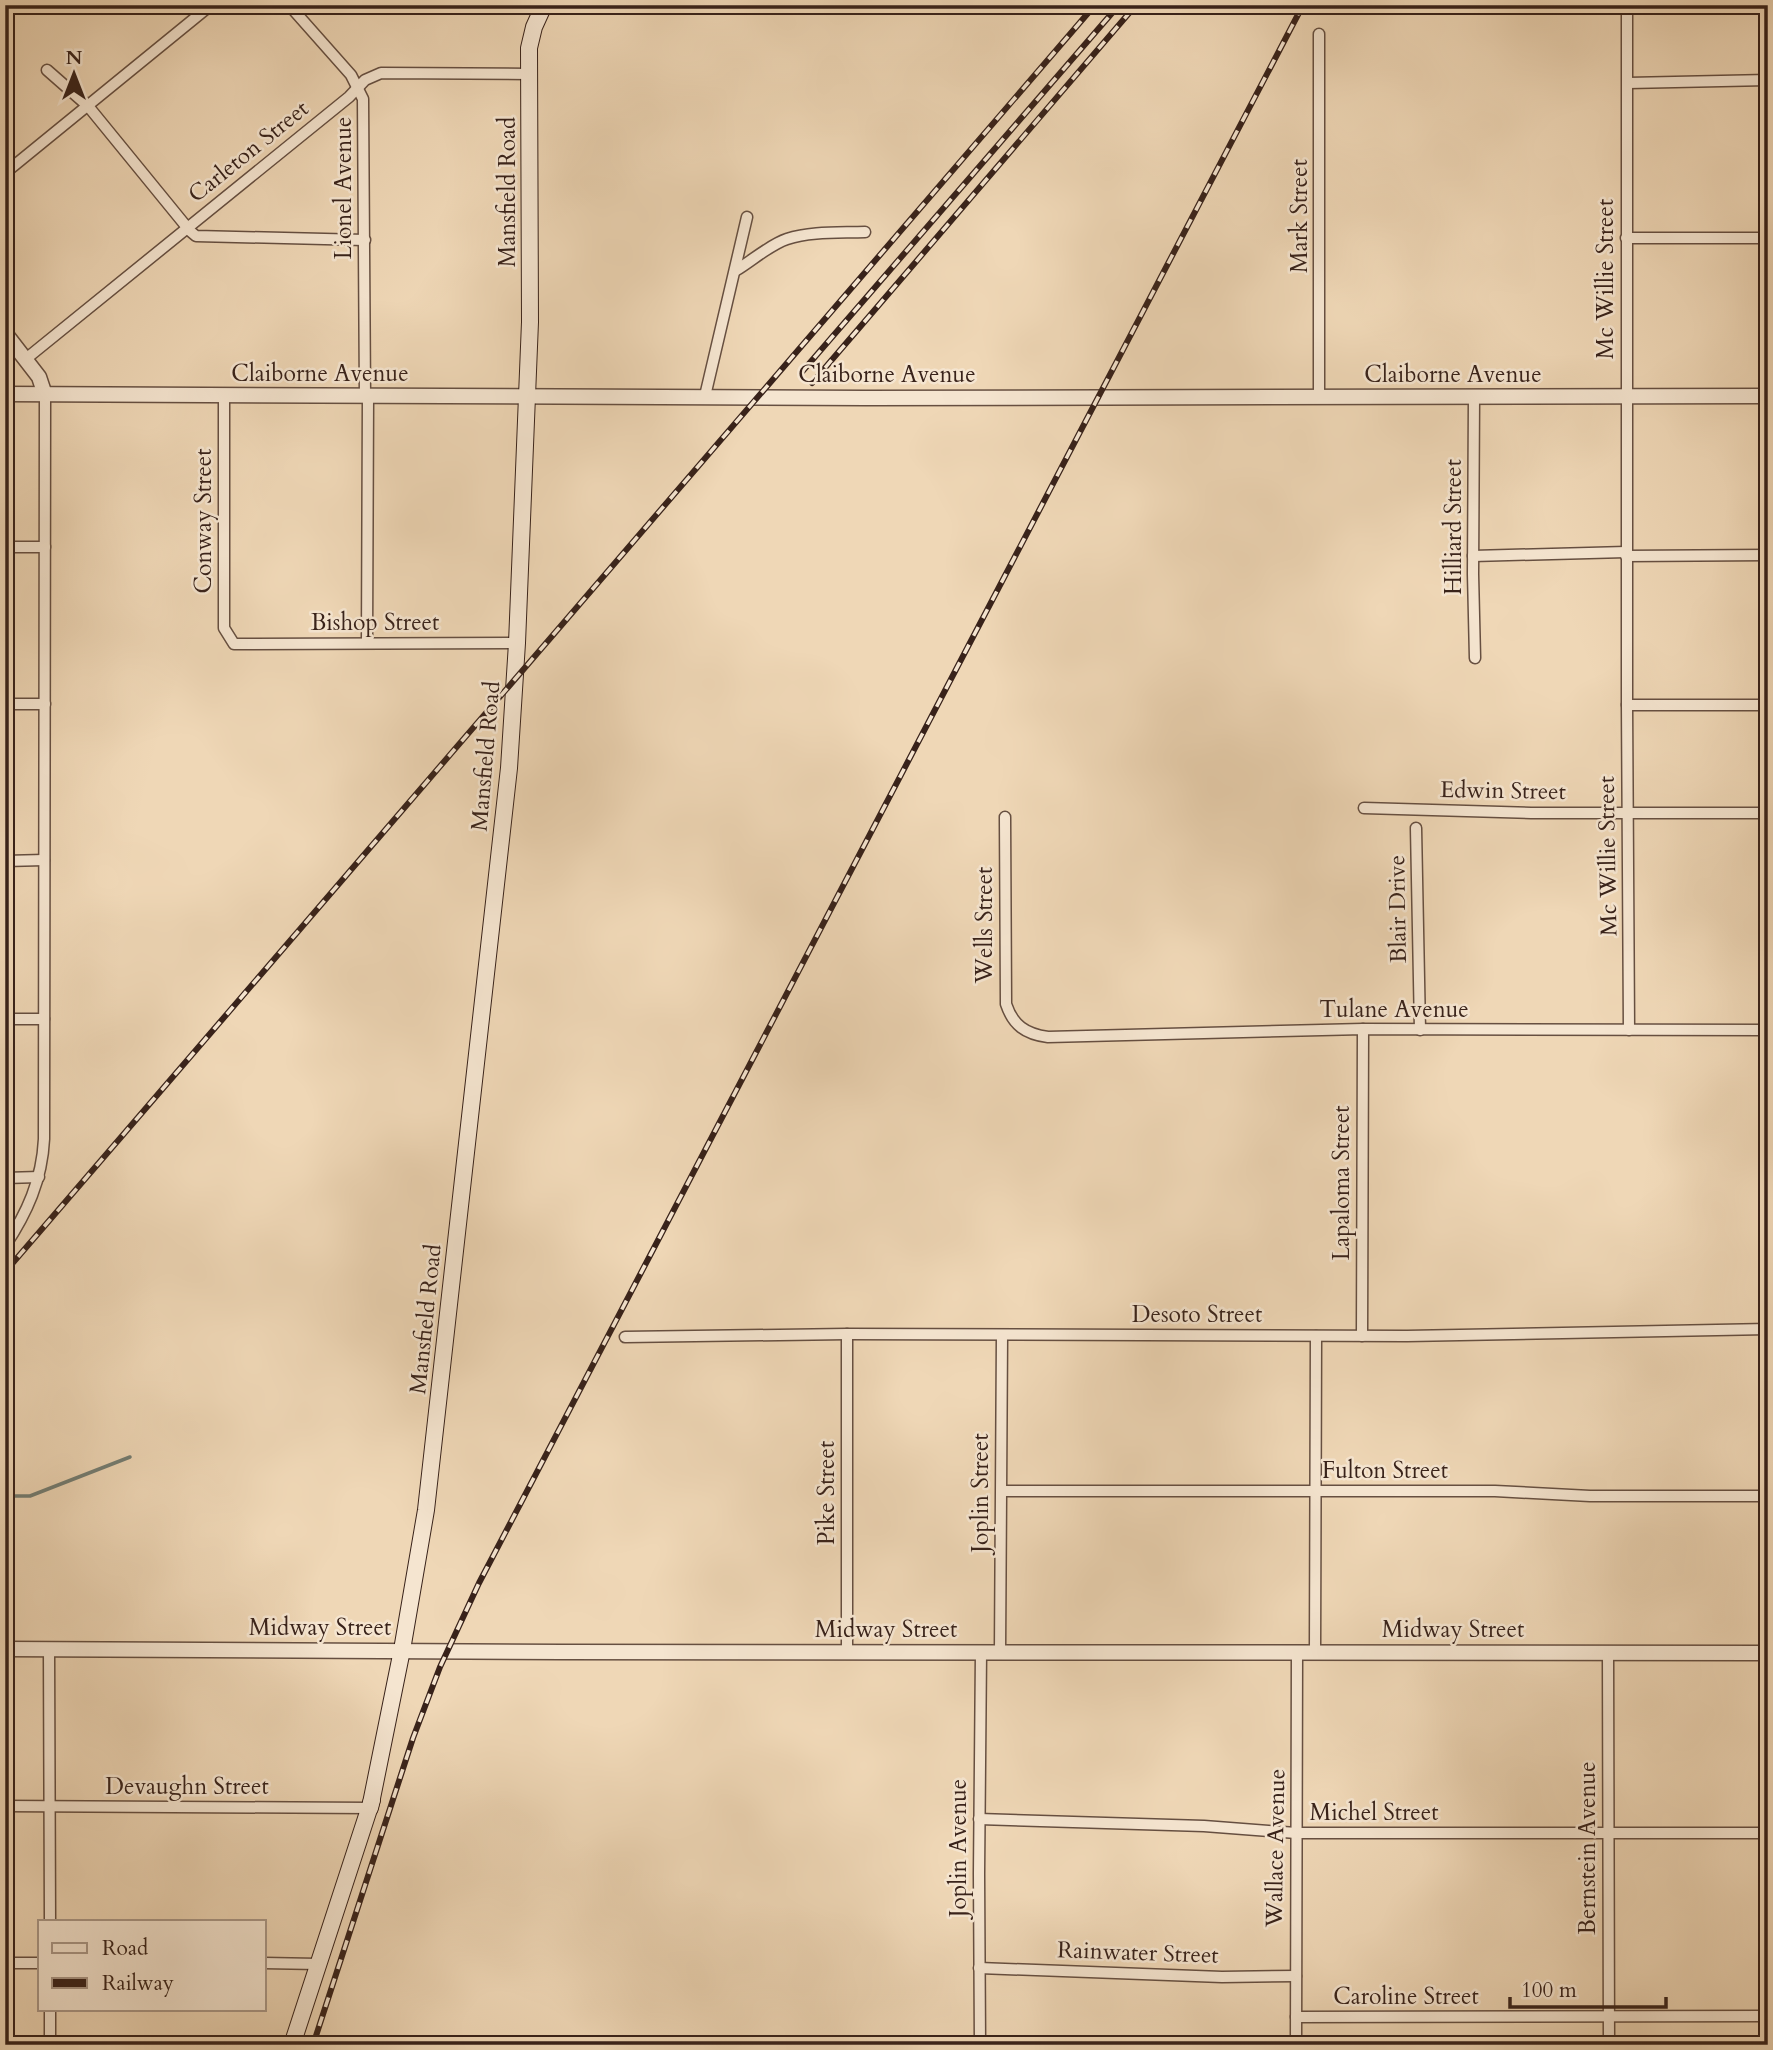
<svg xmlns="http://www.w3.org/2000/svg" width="1773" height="2050" font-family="Cardo,serif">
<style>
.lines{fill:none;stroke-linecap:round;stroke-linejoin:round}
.stream{stroke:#737d73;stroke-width:3.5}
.minor-casing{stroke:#664f41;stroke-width:13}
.tertiary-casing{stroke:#664f41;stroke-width:17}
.secondary-casing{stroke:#38221a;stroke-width:18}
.minor{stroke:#f5e5d0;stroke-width:10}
.tertiary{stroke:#f5e5d0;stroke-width:14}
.secondary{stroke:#f5e5d0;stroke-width:16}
.rail-casing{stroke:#38221a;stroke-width:6}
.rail{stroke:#f5e5d0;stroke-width:3.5;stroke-dasharray:10;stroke-linecap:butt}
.labels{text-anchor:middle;stroke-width:5;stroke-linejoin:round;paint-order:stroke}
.street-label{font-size:23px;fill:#38221a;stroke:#f5e5d0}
</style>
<rect width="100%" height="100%" fill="#efd7b6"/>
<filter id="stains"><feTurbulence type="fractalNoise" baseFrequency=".00286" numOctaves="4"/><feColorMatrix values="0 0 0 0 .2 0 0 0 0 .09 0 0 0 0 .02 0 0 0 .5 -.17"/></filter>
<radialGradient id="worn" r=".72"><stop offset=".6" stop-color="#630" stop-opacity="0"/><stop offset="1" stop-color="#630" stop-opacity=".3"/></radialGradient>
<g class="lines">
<path class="stream" d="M5,1496H30L130,1457"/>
<defs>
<g id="minor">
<path d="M289,5L351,75L363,99L365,397"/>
<path d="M1627,5V705L1629,1030"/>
<path d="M47,70L88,106L190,231L196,236L365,240"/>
<path d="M1628,83L1768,80"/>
<path d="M5,173L211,5"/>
<path d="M1626,238H1768"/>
<path d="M735,271C752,261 769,245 787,239C811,231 840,233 865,232"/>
<path d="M27,358L349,97L365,80L381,73L529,74"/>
<path d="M224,396V628L234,644L517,643"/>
<path d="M705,396L747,217"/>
<path d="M1319,397V34"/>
<path d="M1474,397L1473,574L1475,658"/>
<path d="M5,547H45"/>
<path d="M1473,556L1626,552"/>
<path d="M1626,556L1768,555"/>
<path d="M367,643L368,397"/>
<path d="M5,704H45"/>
<path d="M1627,705H1768"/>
<path d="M1364,808L1531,813H1768"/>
<path d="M1005,817L1006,1004C1013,1025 1025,1034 1048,1037L1363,1029L1768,1030"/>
<path d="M1416,828L1420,1030"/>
<path d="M5,861L44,860"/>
<path d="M5,1019H44"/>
<path d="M5,1178L39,1177"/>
<path d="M5,1246C27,1213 42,1180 44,1139L45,395"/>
<path d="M847,1334V1652"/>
<path d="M1362,1336L1363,1029"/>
<path d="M625,1337L847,1334L1407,1336L1768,1329"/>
<path d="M1002,1491H1495L1590,1496H1768"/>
<path d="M49,1649L50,1922"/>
<path d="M1000,1652L1002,1335"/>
<path d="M1315,1652L1316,1336"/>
<path d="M1608,1652L1609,2045"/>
<path d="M5,1806L370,1808"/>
<path d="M979,1819L1204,1826L1296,1833H1768"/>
<path d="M5,1963H40"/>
<path d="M264,1963L318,1964"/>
<path d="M979,1968L1222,1977L1296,1976"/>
<path d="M1296,2017L1768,2016"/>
<path d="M50,2045V2010"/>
<path d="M747,2045H950"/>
<path d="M980,2045L979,1874L981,1652"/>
<path d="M1296,2045L1297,1652"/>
</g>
<g id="tertiary">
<path d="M5,333L39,377L45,395"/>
<path d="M5,394L866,398L1768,396"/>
<path d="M5,1649L562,1652L1768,1653"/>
</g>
<g id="secondary">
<path d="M370,1808L402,1650L426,1510L509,768L517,643L530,322L529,48L534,27L544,5"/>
<path d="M292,2045L372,1800"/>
</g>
</defs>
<use href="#minor" class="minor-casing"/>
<use href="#tertiary" class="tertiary-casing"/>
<use href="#secondary" class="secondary-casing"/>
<use href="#minor" class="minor"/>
<use href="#tertiary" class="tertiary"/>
<use href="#secondary" class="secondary"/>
<defs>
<g id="rail">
<path d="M801,373L1119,5"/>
<path d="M812,383L1136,5"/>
<path d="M5,1272L1095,5"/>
<path d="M313,2045L413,1738L440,1667L479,1583L1303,5"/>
</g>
</defs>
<use href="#rail" class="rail-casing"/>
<use href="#rail" class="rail"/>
</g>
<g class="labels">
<g class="street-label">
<text transform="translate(248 151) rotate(-39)" y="8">Carleton Street</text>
<text transform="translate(343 188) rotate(-90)" y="8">Lionel Avenue</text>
<text transform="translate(507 192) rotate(-90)" y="8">Mansfield Road</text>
<text transform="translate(1299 216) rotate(-90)" y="8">Mark Street</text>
<text transform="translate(1605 279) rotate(-90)" y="8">Mc Willie Street</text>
<text x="320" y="381">Claiborne Avenue</text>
<text x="887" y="382">Claiborne Avenue</text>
<text x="1453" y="382">Claiborne Avenue</text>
<text transform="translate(203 521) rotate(-90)" y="8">Conway Street</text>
<text transform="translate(1453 527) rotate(-90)" y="8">Hilliard Street</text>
<text x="375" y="630">Bishop Street</text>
<text transform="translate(485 756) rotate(-85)" y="8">Mansfield Road</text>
<text transform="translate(1503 790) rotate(1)" y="8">Edwin Street</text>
<text transform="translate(1607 856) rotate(-91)" y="8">Mc Willie Street</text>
<text transform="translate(1397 909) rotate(-91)" y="8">Blair Drive</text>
<text transform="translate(984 925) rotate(-90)" y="8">Wells Street</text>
<text x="1394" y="1017">Tulane Avenue</text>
<text transform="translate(1341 1183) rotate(-90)" y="8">Lapaloma Street</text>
<text x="1197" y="1322">Desoto Street</text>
<text transform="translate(425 1319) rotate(-84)" y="8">Mansfield Road</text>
<text x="1385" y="1478">Fulton Street</text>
<text transform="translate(826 1493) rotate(-90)" y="8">Pike Street</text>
<text transform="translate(980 1493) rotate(-90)" y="8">Joplin Street</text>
<text x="320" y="1635">Midway Street</text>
<text x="886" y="1637">Midway Street</text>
<text x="1453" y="1637">Midway Street</text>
<text x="187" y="1794">Devaughn Street</text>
<text x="1374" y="1820">Michel Street</text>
<text transform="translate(958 1848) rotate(-90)" y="8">Joplin Avenue</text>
<text transform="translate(1275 1848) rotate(-89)" y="8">Wallace Avenue</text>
<text transform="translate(1587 1848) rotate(-90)" y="8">Bernstein Avenue</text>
<text transform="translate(1138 1952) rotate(2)" y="8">Rainwater Street</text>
<text x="1406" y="2004">Caroline Street</text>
</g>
</g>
<rect width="1773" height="2050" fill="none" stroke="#efd7b6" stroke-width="28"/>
<rect x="7" y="7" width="1759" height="2036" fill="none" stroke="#38221a" stroke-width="3.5"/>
<rect x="14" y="14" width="1745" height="2022" fill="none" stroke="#38221a" stroke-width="2"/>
<rect x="38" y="1920" width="228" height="91" fill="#f5e5d0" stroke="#a99787" stroke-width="2"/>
<rect x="52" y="1943" width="35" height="10" fill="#f5e5d0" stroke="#a99787" stroke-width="2"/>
<text x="102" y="1955" font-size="21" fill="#38221a">Road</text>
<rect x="52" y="1978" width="35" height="10" fill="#38221a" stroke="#a99787" stroke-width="2"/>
<text x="102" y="1990" font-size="21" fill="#38221a">Railway</text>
<g transform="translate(74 74)" stroke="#f5e5d0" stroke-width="5" paint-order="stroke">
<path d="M0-5L12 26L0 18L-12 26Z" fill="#38221a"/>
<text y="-10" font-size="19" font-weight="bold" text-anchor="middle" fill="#38221a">N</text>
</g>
<path d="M1510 1997v10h156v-10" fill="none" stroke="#38221a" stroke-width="3.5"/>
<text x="1521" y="1997" font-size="21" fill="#38221a" stroke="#f5e5d0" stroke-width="5" paint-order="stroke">100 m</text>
<rect width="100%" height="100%" filter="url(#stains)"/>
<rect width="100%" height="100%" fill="url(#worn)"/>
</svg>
